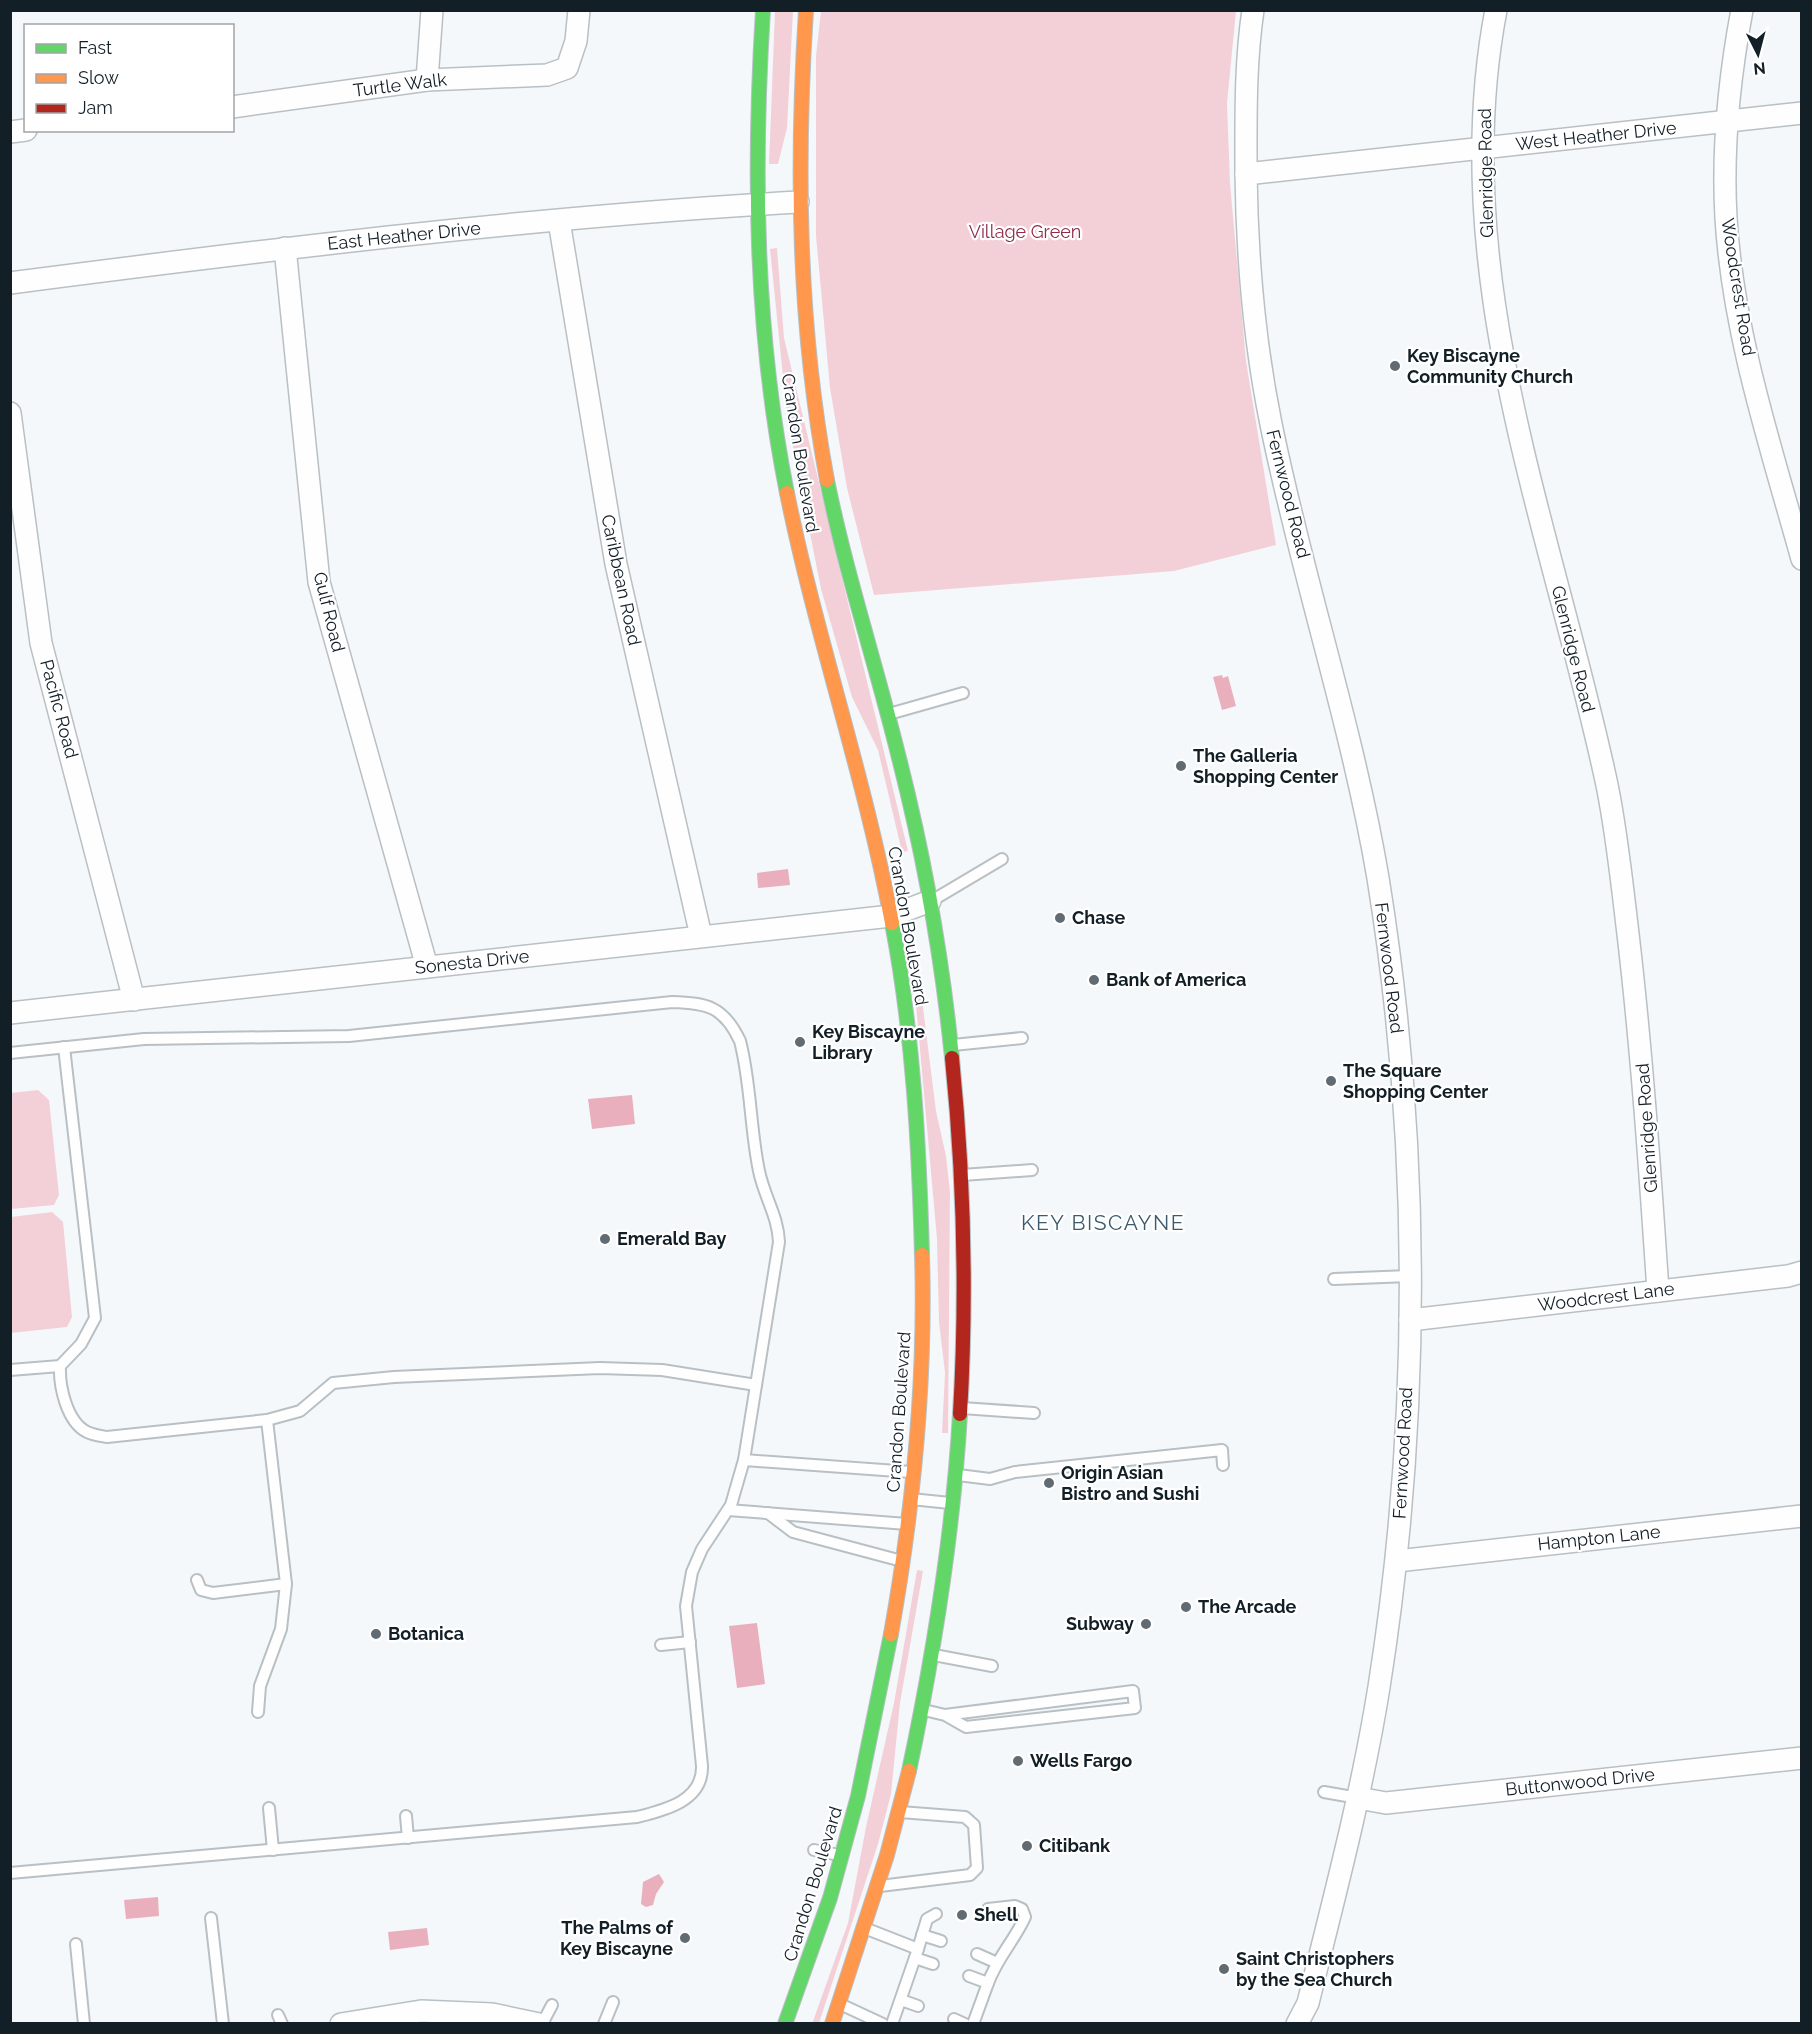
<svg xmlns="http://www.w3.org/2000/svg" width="1812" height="2034" font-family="Raleway,sans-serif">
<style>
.green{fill:#f3d0d8}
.water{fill:#eaafbd}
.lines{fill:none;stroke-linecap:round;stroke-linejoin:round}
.lane-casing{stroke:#b8c0c5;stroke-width:14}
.street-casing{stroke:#b8c0c5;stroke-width:24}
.fast-casing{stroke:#b8c0c5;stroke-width:16}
.slow-casing{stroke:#b8c0c5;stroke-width:16}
.jam-casing{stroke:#b8c0c5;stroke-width:16}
.lane{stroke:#fefefe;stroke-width:10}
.street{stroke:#fefefe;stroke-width:21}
.fast{stroke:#63d668;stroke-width:14}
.slow{stroke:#ff974d;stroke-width:14}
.jam{stroke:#b3261e;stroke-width:14}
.poi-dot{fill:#616b71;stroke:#fff;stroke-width:2}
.labels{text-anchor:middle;stroke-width:4.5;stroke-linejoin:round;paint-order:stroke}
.street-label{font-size:18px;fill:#121f27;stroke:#fff}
.park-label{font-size:18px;fill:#8f2b4b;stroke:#fff}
.poi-label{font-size:18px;font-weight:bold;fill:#121f27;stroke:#fff;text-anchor:start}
.quarter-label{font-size:21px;letter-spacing:1.5px;fill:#3c5b6e;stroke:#fff}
</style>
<rect width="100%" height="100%" fill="#f5f8fa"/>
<g class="green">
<path d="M775,11H793L787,128L778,164H769Z"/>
<path d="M821,11H1236L1227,103L1230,183L1246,361L1276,545L1174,571L874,595L847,488L830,388L816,236V56Z"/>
<path d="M777,248L784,338L908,851L902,852L878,750L852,697L821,589L787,416L770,249Z"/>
<path d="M912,960H917L936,1111L946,1156L950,1192L948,1433H942L945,1373L939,1322L937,1239Z"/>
<path d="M38,1090L49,1100L59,1195L54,1205L11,1209V1093Z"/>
<path d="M52,1212L63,1222L72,1317L67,1327L11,1333V1217Z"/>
<path d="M917,1570L923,1571L900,1703L891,1794L878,1844L819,2023L812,2024L848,1923L866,1827L894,1703Z"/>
</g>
<g class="water">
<path d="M1222,675L1223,678L1228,676L1236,706L1222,710L1213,677Z"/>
<path d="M788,869L790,885L758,888L757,873Z"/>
<path d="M632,1095L635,1124L592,1129L588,1099Z"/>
<path d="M757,1623L765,1684L737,1688L729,1626Z"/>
<path d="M659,1874L664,1882L656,1894L653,1905L646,1907L641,1904L643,1882Z"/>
<path d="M158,1897L159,1916L126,1919L124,1900Z"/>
<path d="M427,1928L429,1945L390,1950L388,1932Z"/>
</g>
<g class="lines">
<defs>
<g id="lane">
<path d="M889,714L963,693"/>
<path d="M933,900L1002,859"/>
<path d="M953,1045L1022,1038"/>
<path d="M64,1047L95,1318L81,1344L60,1366C59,1387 67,1422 87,1432C93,1435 101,1436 107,1437L267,1420L300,1411L333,1383L394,1377L600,1368L662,1370L756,1385"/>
<path d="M10,1053L144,1039L349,1036L672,1002C708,1003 724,1007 740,1041C751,1083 750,1128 759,1171C764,1196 778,1216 779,1242L744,1460L731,1505L702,1549L692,1572L686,1606L702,1766C703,1801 665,1810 637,1817L10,1873"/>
<path d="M962,1175L1032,1170"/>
<path d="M1334,1279L1409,1276"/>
<path d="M10,1370L60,1366"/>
<path d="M962,1408L1034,1413"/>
<path d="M744,1460L911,1472"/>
<path d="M958,1475L990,1479L1015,1472L1222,1450L1223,1465"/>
<path d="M911,1499L950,1503"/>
<path d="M728,1510L907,1524"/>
<path d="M768,1513L793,1532L902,1561"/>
<path d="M197,1580L201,1590L213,1593L286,1584L267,1420"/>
<path d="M661,1645L690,1642"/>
<path d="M934,1655L992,1666"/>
<path d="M924,1710L945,1715L966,1727L1135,1708L1133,1691L945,1715"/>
<path d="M258,1712L260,1686L281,1629L286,1584"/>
<path d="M1324,1792L1358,1798"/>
<path d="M269,1808L273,1850"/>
<path d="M406,1816L408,1838"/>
<path d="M814,1850L839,1855"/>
<path d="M880,1886L970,1875L977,1868L974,1825L965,1817L900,1812"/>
<path d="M988,1909L1015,1906L1022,1909L1025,1917C1014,1941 997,1958 988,1983"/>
<path d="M211,1918L223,2024"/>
<path d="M867,1929L918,1949L892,2024"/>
<path d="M922,1935L941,1941"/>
<path d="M76,1944L84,2024"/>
<path d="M918,1949L927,1919L936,1914"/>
<path d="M977,1954L995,1962"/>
<path d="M915,1958L933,1964"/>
<path d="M969,1976L988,1983L973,2024"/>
<path d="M901,2000L918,2006"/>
<path d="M840,2004L883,2024"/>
<path d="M278,2015L282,2024"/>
<path d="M954,2019L965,2024"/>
<path d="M542,2024L552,2005"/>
<path d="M604,2024L613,2002"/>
</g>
<g id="street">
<path d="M1253,10C1245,64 1246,118 1246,173C1247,257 1254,341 1271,424C1302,577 1352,725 1378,878C1421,1144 1421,1421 1379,1687C1362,1793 1334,1898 1308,2003L1297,2024"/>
<path d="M1496,10C1445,275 1553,531 1607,785C1617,834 1622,884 1628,934C1642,1053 1650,1172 1658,1291"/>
<path d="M1742,10C1729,79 1722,148 1726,218C1733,334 1771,447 1802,559"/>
<path d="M427,80L432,10"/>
<path d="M232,107L427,80L547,75L567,68L576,41L579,10"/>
<path d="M10,132L26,130"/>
<path d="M1246,174L1802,113"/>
<path d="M559,221L616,564L701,936"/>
<path d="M285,248L319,582L427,967"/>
<path d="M10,283C272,249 534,217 798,202"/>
<path d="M10,413L41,643L134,1000"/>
<path d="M10,1013L891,916L930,901"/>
<path d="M1410,1320L1788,1276L1802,1272"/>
<path d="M1397,1561L1802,1516"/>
<path d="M1358,1798L1386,1803L1802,1758"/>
<path d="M341,2024L421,2011L492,2014L539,2024"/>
</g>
<g id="fast">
<path d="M763,10C753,171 755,334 787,493"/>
<path d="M827,480C846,574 876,664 899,758C924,856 942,957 952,1058"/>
<path d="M892,923C913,1032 919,1144 922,1255"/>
<path d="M909,1771C934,1653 953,1535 960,1414"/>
<path d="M785,2024L830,1898L858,1796L891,1634"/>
</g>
<g id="slow">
<path d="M806,10C796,167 798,325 827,480"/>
<path d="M787,493C816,637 865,777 892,923"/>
<path d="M891,1634C913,1510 926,1382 922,1255"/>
<path d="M832,2024L887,1855L909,1771"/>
</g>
<path id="jam" d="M952,1058C964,1177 967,1295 960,1414"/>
</defs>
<use href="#lane" class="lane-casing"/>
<use href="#street" class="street-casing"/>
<use href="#fast" class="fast-casing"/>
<use href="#slow" class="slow-casing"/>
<use href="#jam" class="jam-casing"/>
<use href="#lane" class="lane"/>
<use href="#street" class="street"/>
<use href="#fast" class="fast"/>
<use href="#slow" class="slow"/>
<use href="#jam" class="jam"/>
</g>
<g class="poi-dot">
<circle cx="1395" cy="366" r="6"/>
<circle cx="1181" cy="766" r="6"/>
<circle cx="1060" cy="918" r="6"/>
<circle cx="1094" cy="980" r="6"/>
<circle cx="800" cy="1042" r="6"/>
<circle cx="1331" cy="1081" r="6"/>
<circle cx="605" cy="1239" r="6"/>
<circle cx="1049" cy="1483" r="6"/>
<circle cx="1186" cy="1607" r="6"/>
<circle cx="1146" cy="1624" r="6"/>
<circle cx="376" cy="1634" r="6"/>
<circle cx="1018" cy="1761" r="6"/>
<circle cx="1027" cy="1846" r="6"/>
<circle cx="962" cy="1915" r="6"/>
<circle cx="685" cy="1938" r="6"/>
<circle cx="1224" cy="1969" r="6"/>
</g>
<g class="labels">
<g class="street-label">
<text transform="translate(400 85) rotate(-7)" y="6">Turtle Walk</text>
<text transform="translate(1596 136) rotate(-6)" y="6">West Heather Drive</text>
<text transform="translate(1486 173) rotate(-91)" y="6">Glenridge Road</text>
<text transform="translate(404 236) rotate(-6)" y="6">East Heather Drive</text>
<text transform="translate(1738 287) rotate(81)" y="6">Woodcrest Road</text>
<text transform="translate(800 453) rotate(81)" y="6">Crandon Boulevard</text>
<text transform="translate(1288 494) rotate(76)" y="6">Fernwood Road</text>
<text transform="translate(621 580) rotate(78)" y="6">Caribbean Road</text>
<text transform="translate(329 612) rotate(76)" y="6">Gulf Road</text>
<text transform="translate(1573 649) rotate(76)" y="6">Glenridge Road</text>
<text transform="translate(59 709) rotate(75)" y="6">Pacific Road</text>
<text transform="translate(908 926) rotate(80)" y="6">Crandon Boulevard</text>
<text transform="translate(472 962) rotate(-6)" y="6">Sonesta Drive</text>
<text transform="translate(1389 968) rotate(83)" y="6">Fernwood Road</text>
<text transform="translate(1647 1128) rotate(-94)" y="6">Glenridge Road</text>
<text transform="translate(1606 1297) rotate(-7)" y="6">Woodcrest Lane</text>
<text transform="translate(899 1412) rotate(-86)" y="6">Crandon Boulevard</text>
<text transform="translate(1403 1453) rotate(-87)" y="6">Fernwood Road</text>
<text transform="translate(1599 1538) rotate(-6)" y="6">Hampton Lane</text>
<text transform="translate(1580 1782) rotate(-6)" y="6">Buttonwood Drive</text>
<text transform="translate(813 1884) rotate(-73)" y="6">Crandon Boulevard</text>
</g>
<g class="park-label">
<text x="1025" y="238">Village Green</text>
</g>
<g class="poi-label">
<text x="1407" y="362">Key Biscayne<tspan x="1407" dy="21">Community Church</tspan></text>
<text x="1193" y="762">The Galleria<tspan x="1193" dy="21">Shopping Center</tspan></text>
<text x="1072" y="924">Chase</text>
<text x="1106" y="986">Bank of America</text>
<text x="812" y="1038">Key Biscayne<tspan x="812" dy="21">Library</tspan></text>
<text x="1343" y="1077">The Square<tspan x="1343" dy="21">Shopping Center</tspan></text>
<text x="617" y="1245">Emerald Bay</text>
<text x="1061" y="1479">Origin Asian<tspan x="1061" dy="21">Bistro and Sushi</tspan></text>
<text x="1198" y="1613">The Arcade</text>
<text x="1134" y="1630" text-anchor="end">Subway</text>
<text x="388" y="1640">Botanica</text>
<text x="1030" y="1767">Wells Fargo</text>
<text x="1039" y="1852">Citibank</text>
<text x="974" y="1921">Shell</text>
<text x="673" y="1934" text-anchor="end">The Palms of<tspan x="673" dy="21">Key Biscayne</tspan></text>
<text x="1236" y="1965">Saint Christophers<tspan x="1236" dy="21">by the Sea Church</tspan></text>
</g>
<g class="quarter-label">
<text x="1103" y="1230">KEY BISCAYNE</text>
</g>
</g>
<rect width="1812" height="2034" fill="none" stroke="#121f27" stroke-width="24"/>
<rect x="24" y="24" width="210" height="108" fill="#ffffff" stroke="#a0a5a9" stroke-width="1.5"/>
<rect x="36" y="44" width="30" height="9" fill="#63d668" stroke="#a0a5a9" stroke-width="1.5"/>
<text x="78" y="54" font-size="18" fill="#121f27">Fast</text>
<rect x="36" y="74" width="30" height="9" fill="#ff974d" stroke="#a0a5a9" stroke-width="1.5"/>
<text x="78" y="84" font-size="18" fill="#121f27">Slow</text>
<rect x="36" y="104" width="30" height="9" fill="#b3261e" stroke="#a0a5a9" stroke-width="1.5"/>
<text x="78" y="114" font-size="18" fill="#121f27">Jam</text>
<g transform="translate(1758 54) rotate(174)" stroke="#ffffff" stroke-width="4.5" paint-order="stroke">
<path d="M0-4.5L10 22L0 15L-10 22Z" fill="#121f27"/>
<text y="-9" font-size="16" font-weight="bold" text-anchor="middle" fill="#121f27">N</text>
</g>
</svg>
